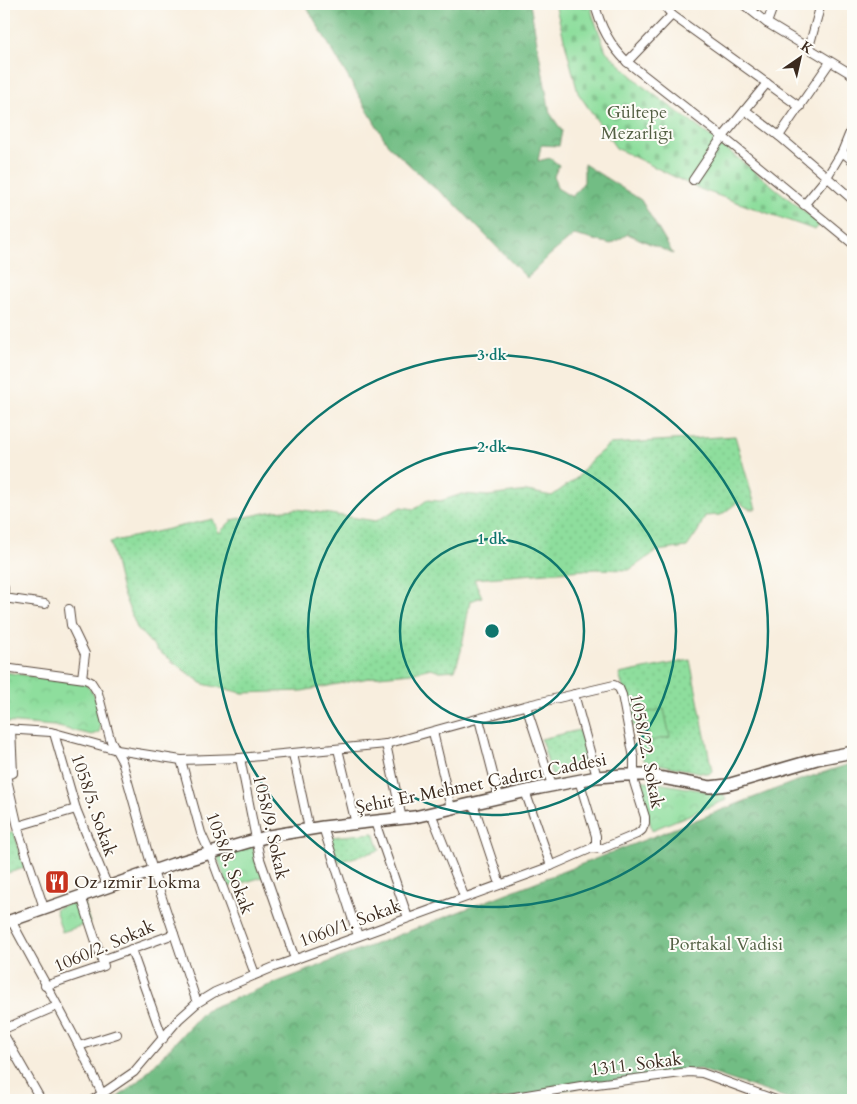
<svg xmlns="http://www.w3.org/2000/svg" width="857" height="1104" font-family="Cardo,serif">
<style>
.grass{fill:url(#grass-dots);stroke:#64845e}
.forest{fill:url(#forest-crowns);stroke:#567451}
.cemetery{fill:url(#cemetery-stones);stroke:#64845e}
.park{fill:url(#park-crowns);stroke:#64845e}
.pitch{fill:#8ede9d;stroke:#64845e}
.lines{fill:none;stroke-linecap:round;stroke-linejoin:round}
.street-casing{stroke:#57473b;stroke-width:10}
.secondary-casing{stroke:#57473b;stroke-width:14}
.street{stroke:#fff;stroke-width:8}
.secondary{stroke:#fff;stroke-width:11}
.ring{fill:none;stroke:#0f766e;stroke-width:2.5}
.labels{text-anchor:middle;stroke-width:4;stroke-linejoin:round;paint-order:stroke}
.park-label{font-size:18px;fill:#546044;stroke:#fdfcf7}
.street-label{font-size:18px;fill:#3b2a1e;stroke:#fdfcf7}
.poi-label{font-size:18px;fill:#3b2a1e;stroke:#fdfcf7;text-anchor:start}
.centre{fill:#0f766e;stroke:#fdfcf7;stroke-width:2.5}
.ring-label{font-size:15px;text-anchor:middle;font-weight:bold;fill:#0f766e;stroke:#fdfcf7;stroke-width:4;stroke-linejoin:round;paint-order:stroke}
</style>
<defs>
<pattern id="grass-dots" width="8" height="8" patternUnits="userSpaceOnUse" patternTransform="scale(1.25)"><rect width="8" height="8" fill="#8ede9d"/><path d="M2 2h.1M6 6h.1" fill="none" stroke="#7bbf87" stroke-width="1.8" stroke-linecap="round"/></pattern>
<pattern id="forest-crowns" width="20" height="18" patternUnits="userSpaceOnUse" patternTransform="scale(1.25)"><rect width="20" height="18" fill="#72bd84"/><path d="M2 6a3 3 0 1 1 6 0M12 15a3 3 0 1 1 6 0" fill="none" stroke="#5f9a6b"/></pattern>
<pattern id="cemetery-stones" width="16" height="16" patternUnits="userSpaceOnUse" patternTransform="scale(1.25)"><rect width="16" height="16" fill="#8ede9d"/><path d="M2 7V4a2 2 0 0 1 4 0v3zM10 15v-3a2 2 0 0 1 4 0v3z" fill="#7bbf87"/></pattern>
<pattern id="park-crowns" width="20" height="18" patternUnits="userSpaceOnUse" patternTransform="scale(1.25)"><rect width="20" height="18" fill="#8ede9d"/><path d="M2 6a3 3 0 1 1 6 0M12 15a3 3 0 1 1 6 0" fill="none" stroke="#7bbf87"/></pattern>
</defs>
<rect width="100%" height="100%" fill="#fdfcf7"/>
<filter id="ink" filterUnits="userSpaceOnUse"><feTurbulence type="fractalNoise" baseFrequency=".02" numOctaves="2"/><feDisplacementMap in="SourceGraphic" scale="10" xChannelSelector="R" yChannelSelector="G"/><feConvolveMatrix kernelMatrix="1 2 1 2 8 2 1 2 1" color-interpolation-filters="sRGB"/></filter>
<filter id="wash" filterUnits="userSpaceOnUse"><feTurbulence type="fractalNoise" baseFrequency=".0096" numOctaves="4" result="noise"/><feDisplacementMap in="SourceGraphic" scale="20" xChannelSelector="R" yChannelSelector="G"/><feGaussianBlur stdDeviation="1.12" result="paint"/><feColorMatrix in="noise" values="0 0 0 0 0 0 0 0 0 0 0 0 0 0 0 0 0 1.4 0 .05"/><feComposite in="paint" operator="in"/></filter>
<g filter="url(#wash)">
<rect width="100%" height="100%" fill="#f8eede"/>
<g class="grass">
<path d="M735,436L756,509H749L738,502L721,515L705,516L698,531L687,547L657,551L629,570L595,569L474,579L482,597L470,601L461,651L455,670L440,671L431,668L411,673L379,676L302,691L243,693L203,684L157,650L137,628L122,591L110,542L213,519L219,533L232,520L274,511L297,509L376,521L401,507L415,509L427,500L440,501L462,494L488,496L527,491L552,496L578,477L591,460L610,444Z"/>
<path d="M690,660L712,771L709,774L647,762L643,759L619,674Z"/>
<path d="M579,730L589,760L588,764L570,769L567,773L552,776L541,739Z"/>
<path d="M14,832L25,868L4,874V834Z"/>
<path d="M374,833L380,850L338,862L330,837Z"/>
</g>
<g class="forest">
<path d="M305,4H530L550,113L562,131L559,146L541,145L538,161L550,158L559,165L554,176L557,188L572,197L584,182V164L641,200L673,254L628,234L611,244L574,235L550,255L527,278L452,201L432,186L388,145Z"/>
<path d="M853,763V1100H792L699,1069L498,1100H114L139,1081L205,1010L794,782Z"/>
</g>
<path class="cemetery" d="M555,4H590L593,16L606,51L644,87L714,139L820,224L815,230L697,188L616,148L578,93Z"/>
<g class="park">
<path d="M4,672L85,684C97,694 105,718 99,732L92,735L54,726L4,722Z"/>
<path d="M639,780L724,794L726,800L652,830Z"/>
<path d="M252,845L263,877L228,887L217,856Z"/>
<path d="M82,898L90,923L62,932L55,909Z"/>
</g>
<path class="pitch" d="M664,709L670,737L650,741L645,713Z"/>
</g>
<g filter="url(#ink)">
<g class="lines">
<defs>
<g id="street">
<path d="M595,4C600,27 610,45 627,62L723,137L853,244"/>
<path d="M663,4L672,15L800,107"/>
<path d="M743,4L767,23L853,75"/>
<path d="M767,23L774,4"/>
<path d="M809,47L821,4"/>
<path d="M627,62L672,15"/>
<path d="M830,62L779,136L827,177L842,152L853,125"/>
<path d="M745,110L779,136"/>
<path d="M842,152L853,161"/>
<path d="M693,180L718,143L767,83"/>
<path d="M804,205L827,177L853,200"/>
<path d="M4,588V611"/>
<path d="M4,598L45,604"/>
<path d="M69,609L71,625L85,654L82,678"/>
<path d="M4,668L85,679L91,682L98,693L110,739L122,761L153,871L197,1003"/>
<path d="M574,694L597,777"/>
<path d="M526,706L552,785"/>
<path d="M479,719L499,797"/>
<path d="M4,729L51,732L117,750L181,760L240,758L386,744L524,706L614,685L619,688L622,695L634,758V782L645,817V823L642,830L637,834L601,849L592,848L546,868L274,967L215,992L197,1003L179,1019L134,1072L93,1100"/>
<path d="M433,732L451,808"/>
<path d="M54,733L76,809L108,887"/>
<path d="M386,744L402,819"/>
<path d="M338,749L356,824"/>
<path d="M293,754L309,829"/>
<path d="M240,758L260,859L295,959"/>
<path d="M181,760L201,833L210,853L255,974"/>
<path d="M4,775L13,773L11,729"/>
<path d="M6,775L20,836L44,908"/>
<path d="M579,780L596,836V844L592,848"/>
<path d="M525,791L551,866"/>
<path d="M473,803L500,884"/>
<path d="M431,813L464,896"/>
<path d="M375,822L408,918"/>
<path d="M18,826L76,809"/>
<path d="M323,827L358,936"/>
<path d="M11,920C41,978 76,1034 102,1094"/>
<path d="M131,949L163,1039"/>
<path d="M102,960L174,934"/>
<path d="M45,986L104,966L81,896"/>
<path d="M4,1029L57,1006"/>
<path d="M4,1035L41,1100"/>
<path d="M79,1046L117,1034"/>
<path d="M496,1100L581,1086L689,1072L702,1073L776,1100"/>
</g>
<path id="secondary" d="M4,923L173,864L269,836L323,827L414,817L540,788L597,777L623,775H647L710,787L727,785L817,759L853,752"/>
</defs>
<use href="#street" class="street-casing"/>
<use href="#secondary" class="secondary-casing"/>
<use href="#street" class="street"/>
<use href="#secondary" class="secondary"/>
</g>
</g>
<g class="ring">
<circle cx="492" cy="631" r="92"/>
<circle cx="492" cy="631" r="184"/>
<circle cx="492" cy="631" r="276"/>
</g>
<defs>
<symbol id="restaurant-square" viewBox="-11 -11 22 22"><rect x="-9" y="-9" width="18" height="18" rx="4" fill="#c8321e" stroke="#fdfcf7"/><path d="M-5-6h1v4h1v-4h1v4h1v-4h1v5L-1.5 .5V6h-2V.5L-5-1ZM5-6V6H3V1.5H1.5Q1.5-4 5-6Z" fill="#fff"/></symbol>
</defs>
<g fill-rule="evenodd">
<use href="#restaurant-square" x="43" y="868" width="28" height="28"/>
</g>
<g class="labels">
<g class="park-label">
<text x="637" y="118">Gültepe<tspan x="637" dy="21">Mezarlığı</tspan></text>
<text x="726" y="950">Portakal Vadisi</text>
</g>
<g class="street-label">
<text transform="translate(647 751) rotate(79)" y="6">1058/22. Sokak</text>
<text transform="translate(481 783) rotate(-11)" y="6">Şehit Er Mehmet Çadırcı Caddesi</text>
<text transform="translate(94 805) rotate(71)" y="6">1058/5. Sokak</text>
<text transform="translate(271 827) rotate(77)" y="6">1058/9. Sokak</text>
<text transform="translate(230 863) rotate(70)" y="6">1058/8. Sokak</text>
<text transform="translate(350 923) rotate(-20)" y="6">1060/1. Sokak</text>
<text transform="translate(104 946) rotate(-23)" y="6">1060/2. Sokak</text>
<text transform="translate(636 1064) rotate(-7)" y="6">1311. Sokak</text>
</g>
<g class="poi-label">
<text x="74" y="888">Oz ızmir Lokma</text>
</g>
</g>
<circle cx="492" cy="631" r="8" class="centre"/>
<g class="ring-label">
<text x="492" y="360">3 dk</text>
<text x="492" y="452">2 dk</text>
<text x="492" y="544">1 dk</text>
</g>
<rect width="857" height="1104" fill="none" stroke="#fdfcf7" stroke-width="20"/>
<g transform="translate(800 58) rotate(34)" stroke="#fdfcf7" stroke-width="4" paint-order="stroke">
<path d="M0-4L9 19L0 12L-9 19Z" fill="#3b2a1e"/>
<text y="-8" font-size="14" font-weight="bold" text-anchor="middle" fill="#3b2a1e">K</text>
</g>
</svg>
